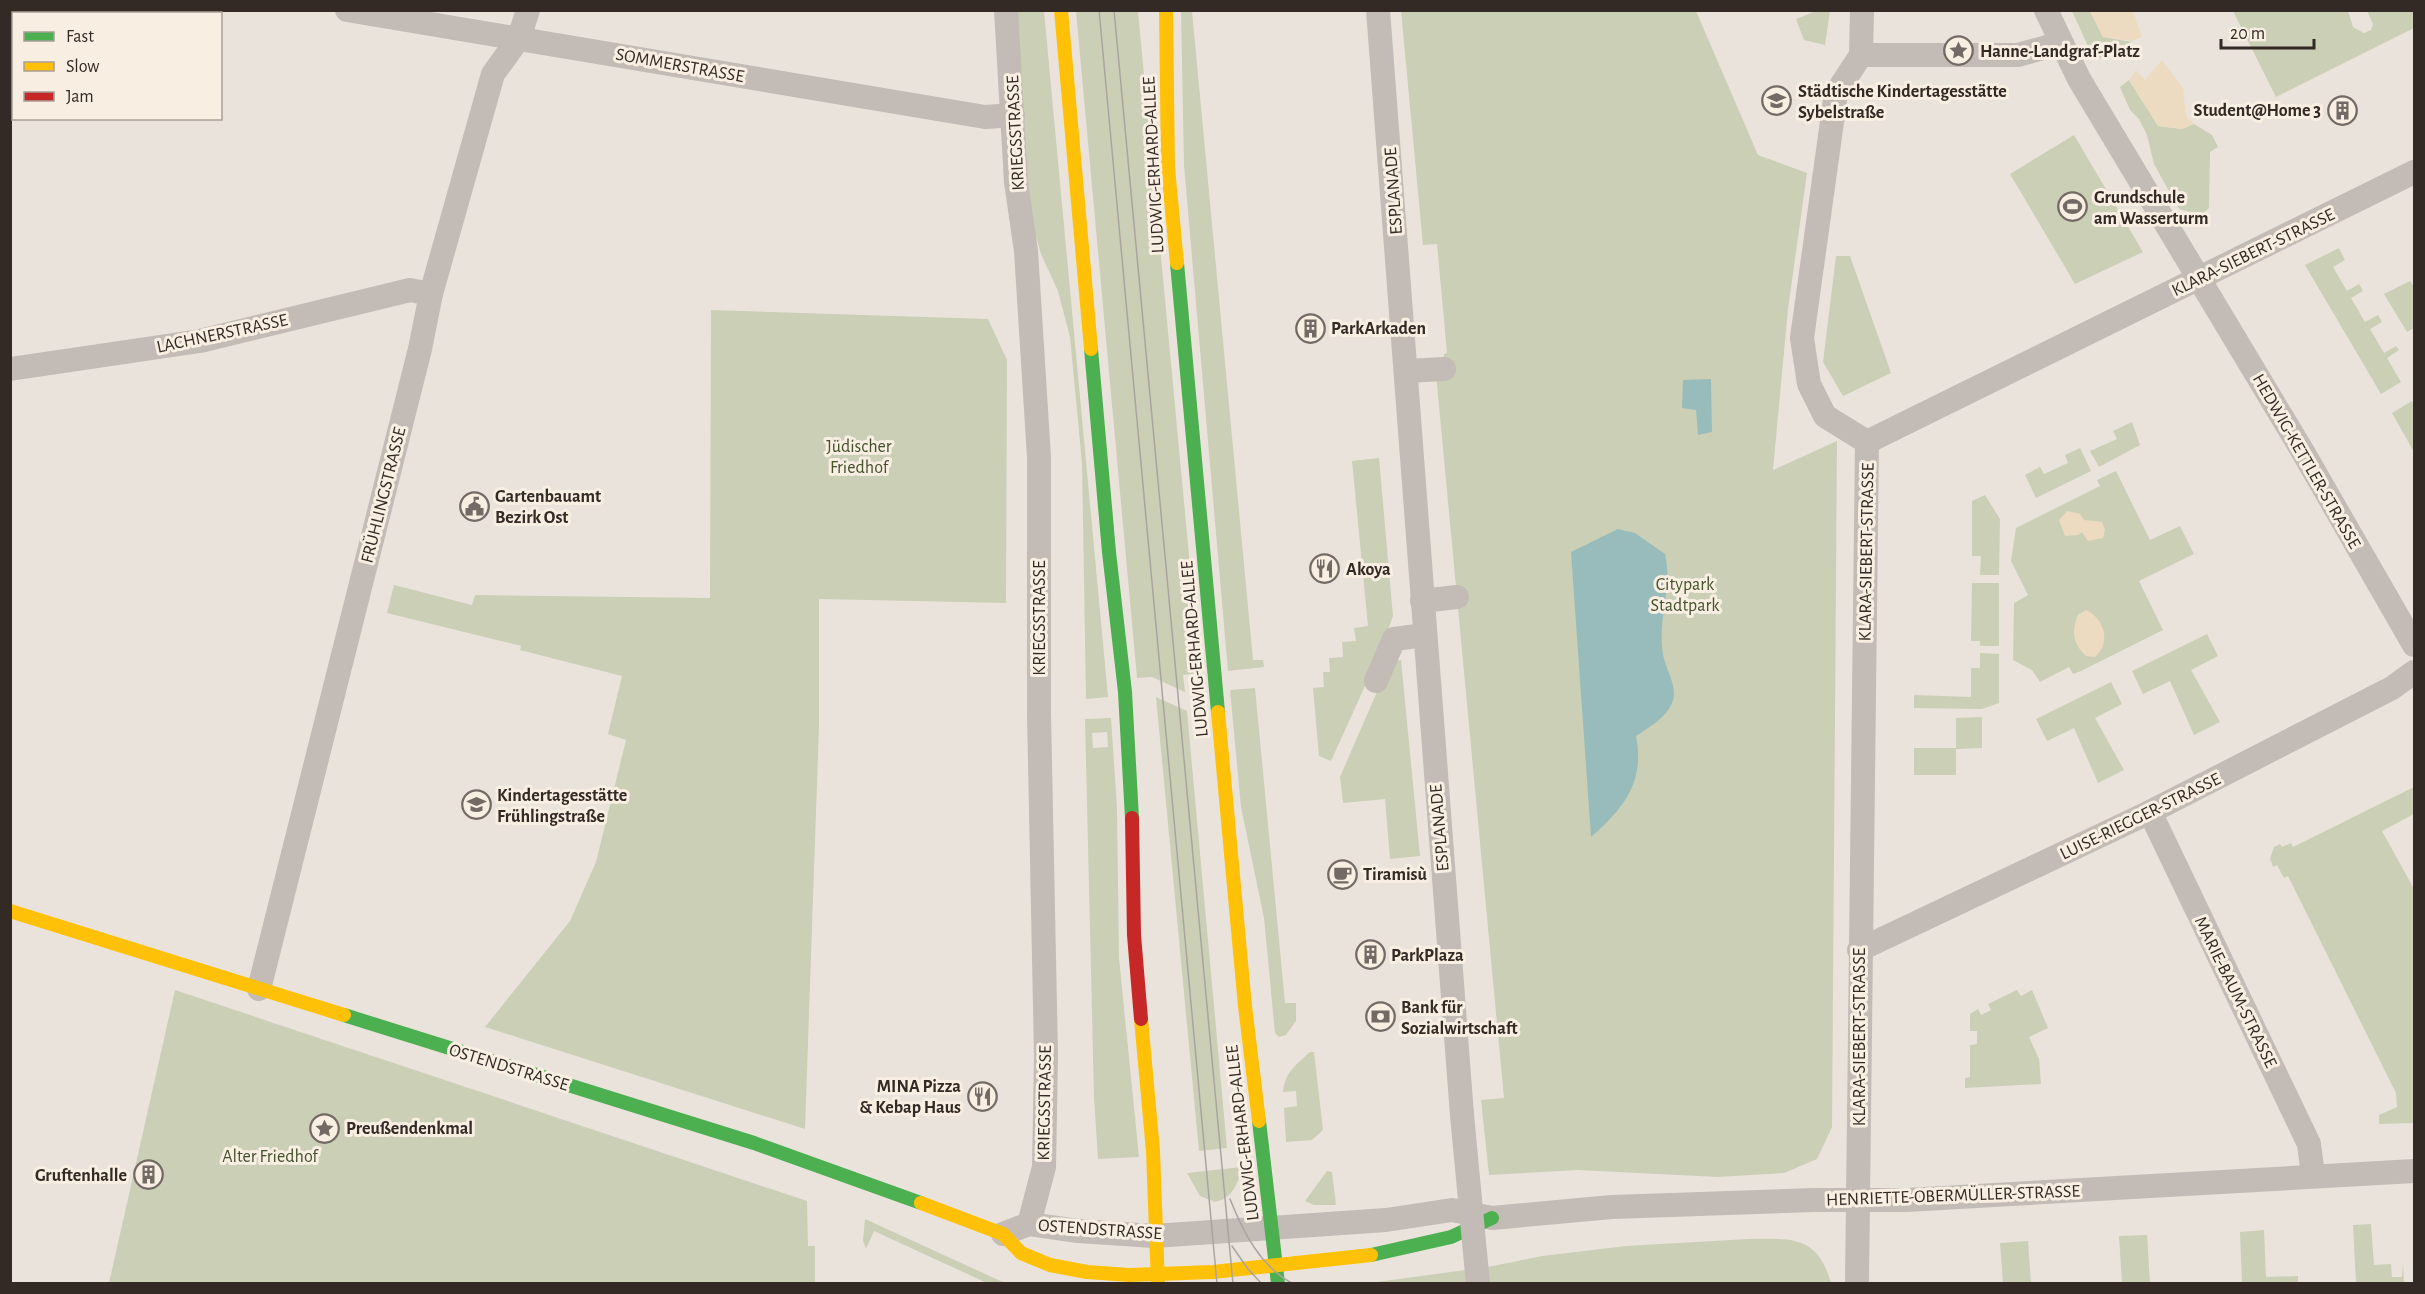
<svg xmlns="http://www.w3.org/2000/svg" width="2425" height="1294" font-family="'Alegreya Sans',sans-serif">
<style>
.green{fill:#cbcfb6;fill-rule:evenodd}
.sand{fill:#ecdbc1}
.water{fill:#98bcbb}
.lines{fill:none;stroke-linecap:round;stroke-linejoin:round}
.street{stroke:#c3bbb5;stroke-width:24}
.fast{stroke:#4caf50;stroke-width:14}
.slow{stroke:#ffc107;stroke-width:14}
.jam{stroke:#c62828;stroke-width:14}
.tram{stroke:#aaa4a0;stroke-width:1.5}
.street-bridge{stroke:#c3bbb5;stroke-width:24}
.labels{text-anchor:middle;stroke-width:6;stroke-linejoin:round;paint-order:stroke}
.poi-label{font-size:18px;font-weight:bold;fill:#332925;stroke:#f8eee2;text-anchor:start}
.street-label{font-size:18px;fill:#332925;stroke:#f8eee2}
.park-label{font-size:18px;fill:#435129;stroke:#f8eee2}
</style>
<rect width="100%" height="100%" fill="#eae3dc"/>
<g class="green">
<path d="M1015,11H1044L1108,697L1086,699L1082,463L1070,337L1058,291L1041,254L1029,212Z"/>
<path d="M1076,11H1138L1200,673L1183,675L1185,692L1152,677L1137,678Z"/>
<path d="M1181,11H1192L1253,660H1263L1264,667L1228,671L1184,165Z"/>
<path d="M1401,11H1696L1758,155L1807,173L1788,309L1773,470L1837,441L1832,1127L1817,1159L1784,1173L1718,1177L1578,1170L1489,1175L1481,1100L1504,1098L1436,374L1444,369V354L1447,353L1437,244L1423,245Z"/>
<path d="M1816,11H1830L1825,45L1804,40L1796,19Z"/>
<path d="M2072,11H2090L2103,37L2132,42L2100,58L2093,57Z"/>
<path d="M2233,11H2348L2353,27L2364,33L2371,30L2373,24L2367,11H2414V28L2276,97Z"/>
<path d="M2129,80L2158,126L2182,129L2194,124L2212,135L2218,147L2210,152L2209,208L2201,215L2179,209L2154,164L2147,135L2139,119L2130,110L2120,87Z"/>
<path d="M2074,135L2143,252L2075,284L2010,174Z"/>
<path d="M2339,248L2345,260L2333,267L2347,291L2359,284L2363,291L2351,298L2365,322L2378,315L2382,322L2370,329L2384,353L2396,346L2399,350L2387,358L2401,382L2381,394L2305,265Z"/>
<path d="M1836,256H1850L1891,373L1843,396L1823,362Z"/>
<path d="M2410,281L2414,287V328L2407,332L2384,294Z"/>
<path d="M711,310L988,319L1007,360L1006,603L819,599V726L805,1129L485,1027L570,921L596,862L626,740L608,734L622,676L520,650L521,646L387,613L394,585L472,605L475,595L710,598Z"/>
<path d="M2412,401L2414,405V452L2392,413Z"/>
<path d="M2132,422L2140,445L2099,467L2090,451L2117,439L2113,431Z"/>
<path d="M2080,448L2091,471L2036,498L2025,475L2040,467L2044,474L2068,463L2065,455Z"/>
<path d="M1379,458L1393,616L1375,664L1331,761L1319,756L1313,688L1324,687L1323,672H1330L1329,658L1343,657L1342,642L1356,641L1354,628L1368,626L1352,461Z"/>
<path d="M2116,471L2150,540L2180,526L2194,554L2139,581L2163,630L2081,671L2073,674L2069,667L2040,682L2032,670L2013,660L2014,603L2028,595L2011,561L2016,528L2100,486L2097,480Z"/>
<path d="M1985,495L2000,519L1999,575H1980L1981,556H1972V501Z"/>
<path d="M1972,583H1999V646H1980V641H1971Z"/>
<path d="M2207,634L2218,656L2191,670L2220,722L2194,735L2170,681L2143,694L2132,671Z"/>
<path d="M1980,653L1999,654V703L1982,709L1914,708V695L1971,697V668H1980Z"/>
<path d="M1401,660L1420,856L1390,859L1385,799L1343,803L1340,777L1390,662Z"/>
<path d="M2111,682L2122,704L2095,718L2124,770L2098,783L2074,728L2047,741L2036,719Z"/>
<path d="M1255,688L1285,1003H1296V1021L1286,1035L1279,1037L1275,1033L1264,918L1241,807L1230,690Z"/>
<path d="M1156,697L1187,711L1227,1148L1199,1151Z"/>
<path d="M1982,717V748L1956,749V775H1914V748H1956V718Z"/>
<path d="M1111,718L1117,808L1119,958L1139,1157L1098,1159L1094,1098L1085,719ZM1107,732L1108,747L1093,748L1092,733Z"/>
<path d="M2414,787V814L2382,831L2414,889V1123L2379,1124V1115L2397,1107L2396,1093L2288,876L2284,878L2277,865L2273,867L2270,859L2274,847L2280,844L2282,847L2291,843L2293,847Z"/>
<path d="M175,990L807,1201L808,1246H815V1283H109Z"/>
<path d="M2017,990L2021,996L2032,990L2048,1028L2029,1037L2039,1059L2041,1084L1965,1088V1078L1970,1077V1045L1977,1044V1031H1970V1014L1978,1009L1981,1015L1991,1010L1988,1004Z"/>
<path d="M1310,1052H1314L1323,1130L1312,1140L1286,1142L1284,1108L1297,1106L1296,1091L1283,1092C1285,1072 1296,1065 1310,1052Z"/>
<path d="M1242,1167C1238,1183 1233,1198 1215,1202L1200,1196L1187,1173Z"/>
<path d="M1327,1171L1332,1172L1336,1205H1314L1305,1201Z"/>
<path d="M865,1219L1005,1283H987L874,1231L866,1249L863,1240Z"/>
<path d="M2371,1224L2374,1265L2391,1264L2392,1277H2402L2403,1264L2404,1283H2356L2353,1225Z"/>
<path d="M2264,1230L2266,1277L2298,1276V1283H2242L2240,1232Z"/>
<path d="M2147,1235L2150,1283H2122L2119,1236Z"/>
<path d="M1748,1239C1791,1239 1817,1234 1831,1283H1369L1488,1267L1542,1256L1626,1246Z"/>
<path d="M2028,1241L2031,1283H2003L2000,1243Z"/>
</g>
<g class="sand">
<path d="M2090,11H2133L2142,37L2132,41L2103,37Z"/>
<path d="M2162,60L2183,88L2186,116L2194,124L2182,129L2158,126L2129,80L2136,70L2145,80Z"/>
<path d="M2067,511L2080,514L2084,520L2102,522L2105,530L2103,538L2088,541L2082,532L2078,535L2065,536L2059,520Z"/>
<path d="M2086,610C2105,619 2111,643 2095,657L2086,656C2073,644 2071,631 2078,615Z"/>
</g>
<g class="water">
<path d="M1711,379L1712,432L1698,435L1696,410L1682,408L1683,380Z"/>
<path d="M1618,529L1635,533L1665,554C1673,587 1657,620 1663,654C1665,669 1679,687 1672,703C1665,719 1649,727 1636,736C1645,782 1624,808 1591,837L1571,552Z"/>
</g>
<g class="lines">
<g class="street">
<path d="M347,10L985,117L1013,115"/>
<path d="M1006,10L1016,182L1026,251L1039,457V713L1046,1056L1044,1167L1029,1224"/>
<path d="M1378,10L1462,1115"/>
<path d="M1862,10L1861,55L1836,93L1802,338L1809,384L1825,416L1867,442"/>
<path d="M2046,10L2079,79L2303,452L2414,645"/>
<path d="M1861,55H2018L2061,43"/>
<path d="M10,369L200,341L410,290L431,294"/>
<path d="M1407,371L1444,369"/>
<path d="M1867,442L2414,172"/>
<path d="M1422,601L1457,597"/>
<path d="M1376,681L1394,639L1424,635"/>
<path d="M2150,812L2309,1144L2313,1175"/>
<path d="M1859,950L2150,812L2392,688L2414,672"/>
<path d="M259,989L420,349L431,294L493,74L519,38L528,10"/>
<path d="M1003,1234L1029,1224L1078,1231L1154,1236L1386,1220L1452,1210L1492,1218L1612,1207L1813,1200H1907L2414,1171"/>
<path d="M1857,1284L1867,442"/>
</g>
<g class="fast">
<path d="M1177,263L1218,712"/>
<path d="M1091,349L1109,552L1125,692L1132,818"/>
<path d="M344,1015L754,1143L921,1203"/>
<path d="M1259,1121L1278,1284"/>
<path d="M1371,1255L1451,1237L1492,1218"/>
</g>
<g class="slow">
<path d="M1061,10L1091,349"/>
<path d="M1166,10L1168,168L1177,263"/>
<path d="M1218,712L1245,1006L1259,1121"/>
<path d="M10,911L344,1015"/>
<path d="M1141,1019L1153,1151L1158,1284"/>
<path d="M921,1203L1003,1234L1021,1253L1050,1265L1087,1272L1129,1275L1213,1272L1371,1255"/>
</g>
<path class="jam" d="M1132,818L1134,935L1141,1019"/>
<g class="tram">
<path d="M1099,10L1217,1284"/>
<path d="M1114,10L1233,1284"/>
<path d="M1230,1199C1243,1232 1260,1266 1293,1284"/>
<path d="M1232,1246L1248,1269L1262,1284"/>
</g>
<path class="street-bridge" d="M1462,1115L1478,1284"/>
</g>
<defs>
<symbol id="sight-ring" viewBox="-11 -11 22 22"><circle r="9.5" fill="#f8eee2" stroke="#736a65" stroke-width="1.5"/><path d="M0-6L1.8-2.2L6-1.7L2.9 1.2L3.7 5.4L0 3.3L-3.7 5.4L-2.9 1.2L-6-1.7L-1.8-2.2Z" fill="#736a65"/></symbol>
<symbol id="school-ring" viewBox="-11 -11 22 22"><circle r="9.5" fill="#f8eee2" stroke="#736a65" stroke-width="1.5"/><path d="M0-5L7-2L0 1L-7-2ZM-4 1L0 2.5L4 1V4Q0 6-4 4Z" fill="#736a65"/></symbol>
<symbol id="building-ring" viewBox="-11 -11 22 22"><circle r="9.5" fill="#f8eee2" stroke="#736a65" stroke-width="1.5"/><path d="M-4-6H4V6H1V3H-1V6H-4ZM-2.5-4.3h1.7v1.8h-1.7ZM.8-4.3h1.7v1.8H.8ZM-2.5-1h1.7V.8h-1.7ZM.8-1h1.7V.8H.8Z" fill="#736a65"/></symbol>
<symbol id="stadium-ring" viewBox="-11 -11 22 22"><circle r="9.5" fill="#f8eee2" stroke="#736a65" stroke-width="1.5"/><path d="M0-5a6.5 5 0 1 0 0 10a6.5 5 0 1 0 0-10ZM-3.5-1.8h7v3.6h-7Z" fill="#736a65"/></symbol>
<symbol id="civic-ring" viewBox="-11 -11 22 22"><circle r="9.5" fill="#f8eee2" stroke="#736a65" stroke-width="1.5"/><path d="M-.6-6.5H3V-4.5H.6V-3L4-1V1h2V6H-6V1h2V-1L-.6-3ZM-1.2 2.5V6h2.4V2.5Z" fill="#736a65"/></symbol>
<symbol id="restaurant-ring" viewBox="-11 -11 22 22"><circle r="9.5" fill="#f8eee2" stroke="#736a65" stroke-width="1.5"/><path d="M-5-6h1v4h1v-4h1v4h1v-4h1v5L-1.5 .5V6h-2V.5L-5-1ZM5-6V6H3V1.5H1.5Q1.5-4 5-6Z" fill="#736a65"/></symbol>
<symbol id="cafe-ring" viewBox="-11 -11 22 22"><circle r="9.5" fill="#f8eee2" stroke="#736a65" stroke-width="1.5"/><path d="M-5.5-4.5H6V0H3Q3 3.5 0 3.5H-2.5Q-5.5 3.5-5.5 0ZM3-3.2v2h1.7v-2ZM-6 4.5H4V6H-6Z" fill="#736a65"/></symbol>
<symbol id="bank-ring" viewBox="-11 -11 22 22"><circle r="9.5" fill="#f8eee2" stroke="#736a65" stroke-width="1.5"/><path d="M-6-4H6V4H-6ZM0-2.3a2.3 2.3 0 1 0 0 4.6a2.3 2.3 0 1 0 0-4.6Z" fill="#736a65"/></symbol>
</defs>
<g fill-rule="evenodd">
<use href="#sight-ring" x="1942" y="34" width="33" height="33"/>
<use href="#school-ring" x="1760" y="84" width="33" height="33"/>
<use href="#building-ring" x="2326" y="94" width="33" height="33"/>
<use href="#stadium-ring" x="2056" y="190" width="33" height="33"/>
<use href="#building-ring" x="1294" y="312" width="33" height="33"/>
<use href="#civic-ring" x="458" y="490" width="33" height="33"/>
<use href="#restaurant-ring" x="1308" y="552" width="33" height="33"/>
<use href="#school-ring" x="460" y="788" width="33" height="33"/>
<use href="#cafe-ring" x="1326" y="858" width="33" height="33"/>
<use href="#building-ring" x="1354" y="938" width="33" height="33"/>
<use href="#bank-ring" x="1364" y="1000" width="33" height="33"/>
<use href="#restaurant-ring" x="966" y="1080" width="33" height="33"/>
<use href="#sight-ring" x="308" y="1112" width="33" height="33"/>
<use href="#building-ring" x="132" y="1158" width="33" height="33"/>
</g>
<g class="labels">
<g class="poi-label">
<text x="1980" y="57">Hanne-Landgraf-Platz</text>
<text x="1798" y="97">Städtische Kindertagesstätte<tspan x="1798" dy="21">Sybelstraße</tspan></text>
<text x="2321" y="116" text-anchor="end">Student@Home 3</text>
<text x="2094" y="203">Grundschule<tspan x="2094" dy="21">am Wasserturm</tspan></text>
<text x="1331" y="334">ParkArkaden</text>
<text x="495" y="502">Gartenbauamt<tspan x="495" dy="21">Bezirk Ost</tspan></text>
<text x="1346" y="575">Akoya</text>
<text x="497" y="801">Kindertagesstätte<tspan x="497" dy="21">Frühlingstraße</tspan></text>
<text x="1363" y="880">Tiramisù</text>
<text x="1391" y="961">ParkPlaza</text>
<text x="1401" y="1013">Bank für<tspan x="1401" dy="21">Sozialwirtschaft</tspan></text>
<text x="961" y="1092" text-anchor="end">MINA Pizza<tspan x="961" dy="21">&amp; Kebap Haus</tspan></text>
<text x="346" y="1134">Preußendenkmal</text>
<text x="127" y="1181" text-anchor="end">Gruftenhalle</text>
</g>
<g class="street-label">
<text transform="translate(680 65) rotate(10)" y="6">SOMMERSTRASSE</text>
<text transform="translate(1015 133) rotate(-93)" y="6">KRIEGSSTRASSE</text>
<text transform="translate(1153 165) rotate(-93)" y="6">LUDWIG-ERHARD-ALLEE</text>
<text transform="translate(1393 191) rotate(-94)" y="6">ESPLANADE</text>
<text transform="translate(2253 252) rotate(-26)" y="6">KLARA-SIEBERT-STRASSE</text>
<text transform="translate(222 333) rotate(-12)" y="6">LACHNERSTRASSE</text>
<text transform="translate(2307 461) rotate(60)" y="6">HEDWIG-KETTLER-STRASSE</text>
<text transform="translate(383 495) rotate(-76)" y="6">FRÜHLINGSTRASSE</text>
<text transform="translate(1866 552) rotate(-89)" y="6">KLARA-SIEBERT-STRASSE</text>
<text transform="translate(1039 618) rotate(-90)" y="6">KRIEGSSTRASSE</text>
<text transform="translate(1194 649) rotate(-95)" y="6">LUDWIG-ERHARD-ALLEE</text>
<text transform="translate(2140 816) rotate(-26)" y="6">LUISE-RIEGGER-STRASSE</text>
<text transform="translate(1439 828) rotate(-95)" y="6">ESPLANADE</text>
<text transform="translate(2236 992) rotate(64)" y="6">MARIE-BAUM-STRASSE</text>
<text transform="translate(1859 1037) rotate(-90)" y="6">KLARA-SIEBERT-STRASSE</text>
<text transform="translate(509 1067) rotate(17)" y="6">OSTENDSTRASSE</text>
<text transform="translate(1044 1103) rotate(-89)" y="6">KRIEGSSTRASSE</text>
<text transform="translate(1242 1133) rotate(-97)" y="6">LUDWIG-ERHARD-ALLEE</text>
<text transform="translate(1953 1195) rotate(-2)" y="6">HENRIETTE-OBERMÜLLER-STRASSE</text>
<text transform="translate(1100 1229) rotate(4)" y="6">OSTENDSTRASSE</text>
</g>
<g class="park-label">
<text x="859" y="452">Jüdischer<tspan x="859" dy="21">Friedhof</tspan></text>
<text x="1685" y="590">Citypark<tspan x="1685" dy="21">Stadtpark</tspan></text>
<text x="270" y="1162">Alter Friedhof</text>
</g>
</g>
<rect width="2425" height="1294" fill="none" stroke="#332925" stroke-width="24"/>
<rect x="12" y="12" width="210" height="108" fill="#f8eee2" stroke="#a99f96" stroke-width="1.5"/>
<rect x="24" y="32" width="30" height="9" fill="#4caf50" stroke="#a99f96" stroke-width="1.5"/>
<text x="66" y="42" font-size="18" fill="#332925">Fast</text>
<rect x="24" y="62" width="30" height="9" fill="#ffc107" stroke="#a99f96" stroke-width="1.5"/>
<text x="66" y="72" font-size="18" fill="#332925">Slow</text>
<rect x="24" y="92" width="30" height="9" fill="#c62828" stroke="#a99f96" stroke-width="1.5"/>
<text x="66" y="102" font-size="18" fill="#332925">Jam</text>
<path d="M2221 39v9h93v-9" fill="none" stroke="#332925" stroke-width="3"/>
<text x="2230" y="39" font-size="18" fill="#332925" stroke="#f8eee2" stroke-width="4.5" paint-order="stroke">20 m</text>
</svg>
